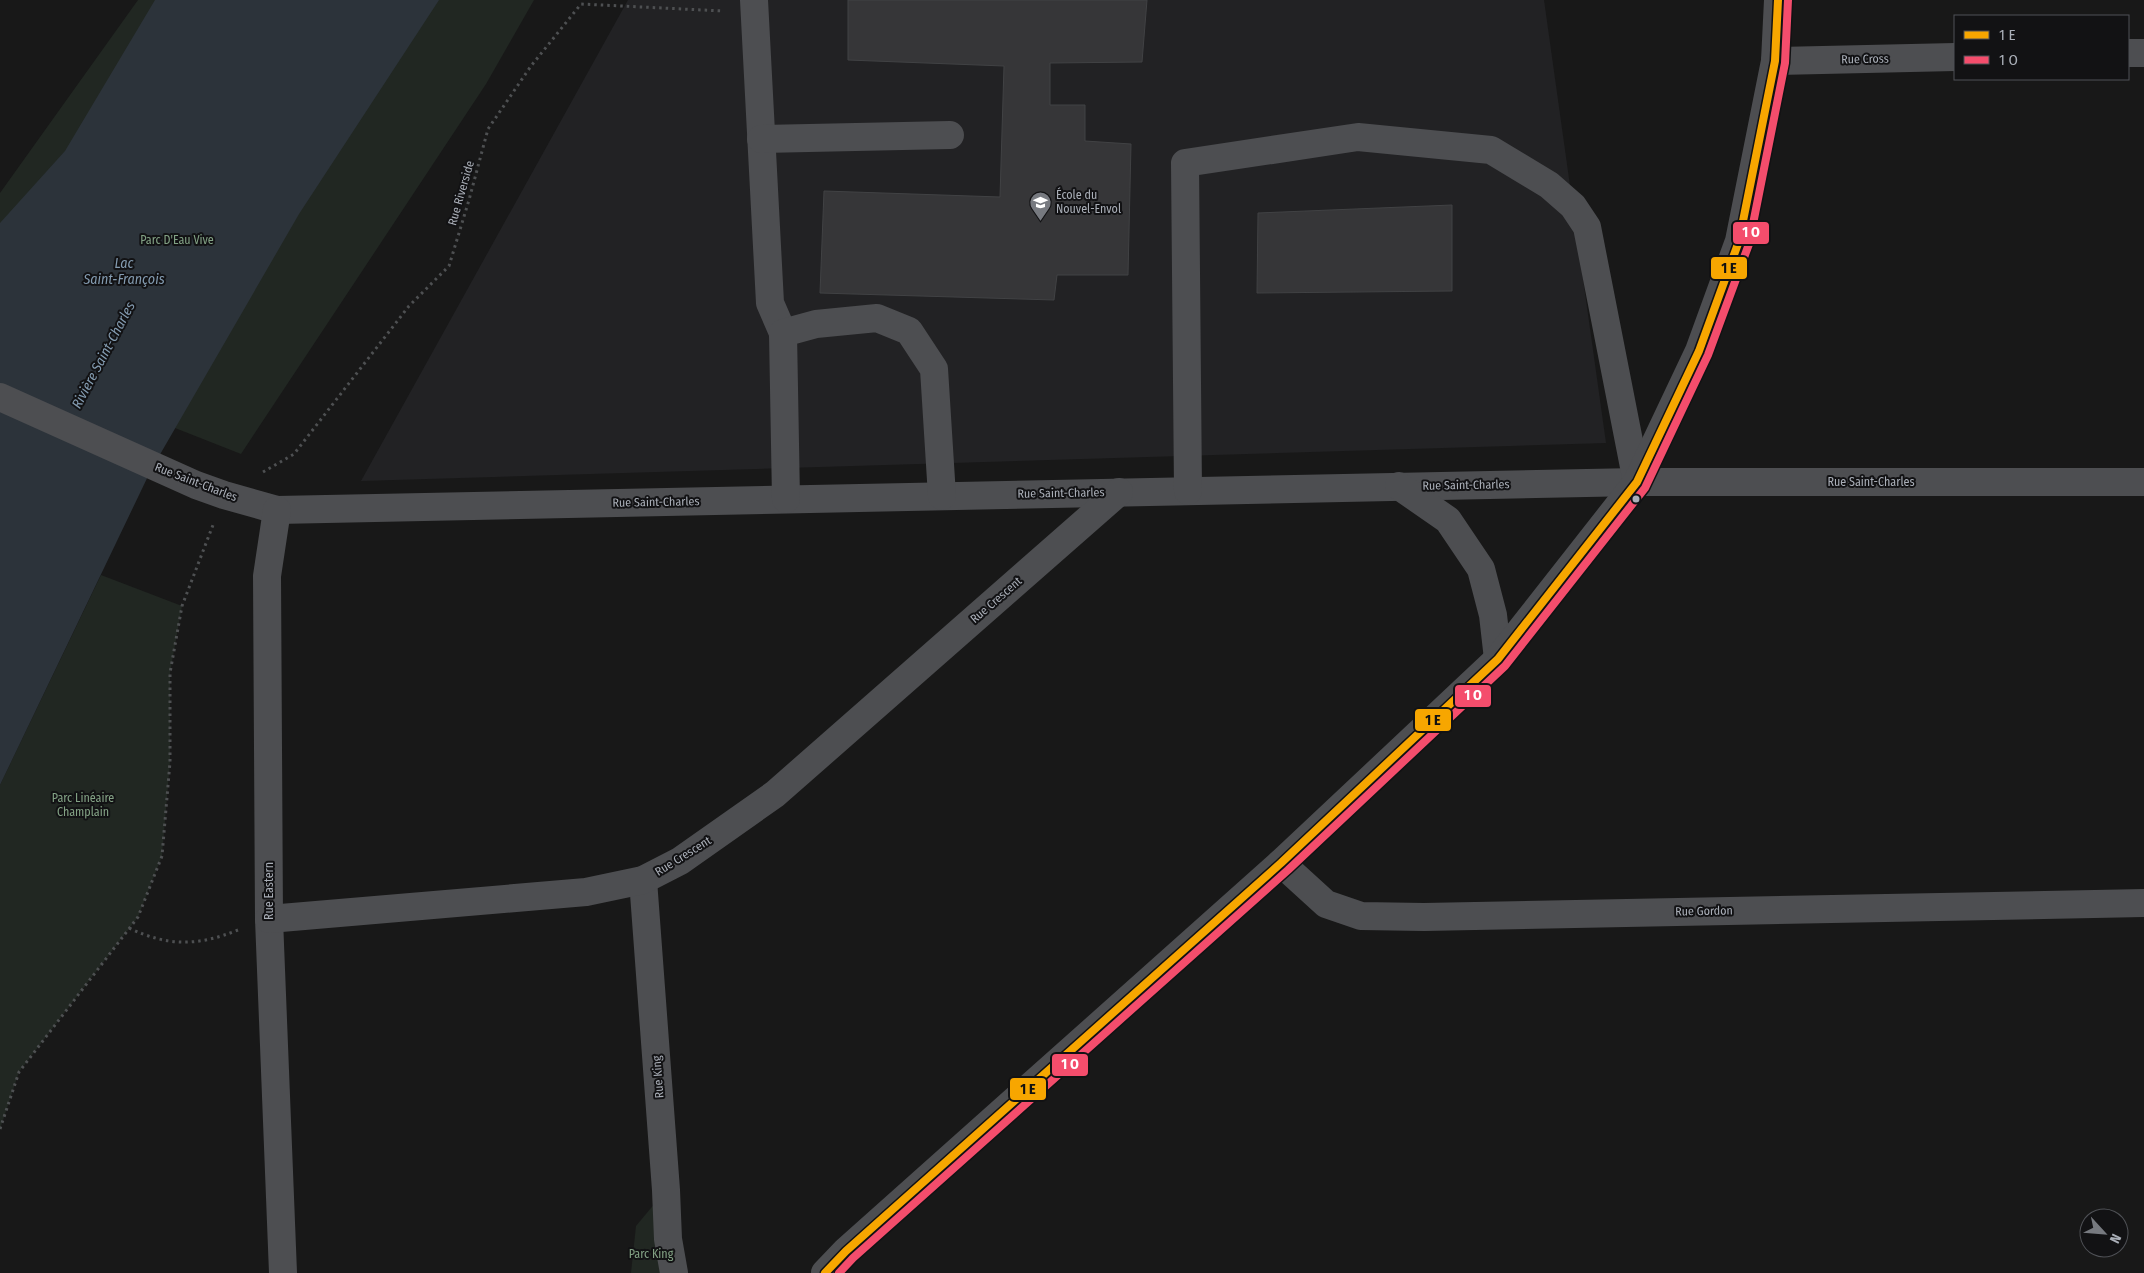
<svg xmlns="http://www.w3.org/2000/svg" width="2144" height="1273" font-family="'Fira Sans Condensed',sans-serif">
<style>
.built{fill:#222224}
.green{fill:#212722}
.water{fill:#2c333a}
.building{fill:#363638;stroke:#414244}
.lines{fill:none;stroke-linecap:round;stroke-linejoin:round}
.path{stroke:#4e5052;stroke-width:3;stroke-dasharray:2.5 4;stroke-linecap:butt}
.minor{stroke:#4d4e51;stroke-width:28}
.bus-1-casing{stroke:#121214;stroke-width:11}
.bus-2-casing{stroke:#121214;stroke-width:11}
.bus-1{stroke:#f7a600;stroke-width:8}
.bus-2{stroke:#f44d6c;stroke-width:8}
.bus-dot{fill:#aaafb8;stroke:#121214;stroke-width:2}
.labels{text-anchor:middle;stroke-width:4;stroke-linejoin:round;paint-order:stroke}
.street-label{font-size:12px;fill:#aaafb8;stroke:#121214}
.poi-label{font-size:12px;fill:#aaafb8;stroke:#121214;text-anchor:start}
.park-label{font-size:12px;fill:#83a285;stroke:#121214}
.water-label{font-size:14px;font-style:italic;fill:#849cb1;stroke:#121214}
.line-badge{stroke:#121214;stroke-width:2}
.badge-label{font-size:14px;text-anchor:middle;font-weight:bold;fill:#fff}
.pale-badge-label{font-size:14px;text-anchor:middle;font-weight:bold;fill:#111}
</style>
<rect width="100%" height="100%" fill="#181818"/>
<path class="built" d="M628,0H1544L1606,443L361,481Z"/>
<g class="green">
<path d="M138,0H534L486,84L241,454L0,359V193Z"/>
<path d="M101,575L182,606L170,673V762L162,856L138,917L19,1072L0,1129V785Z"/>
<path d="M666,1190L674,1273H631L636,1226Z"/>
</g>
<path class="water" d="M155,0H439L299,214L151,470L0,785V223L65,151Z"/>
<g class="building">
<path d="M848,0H1147L1142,62L1050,63V105H1085V141L1131,144L1128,275H1057L1054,300L820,293L824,191L1000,197L1004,66L848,60Z"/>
<path d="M1452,205V291L1257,293L1258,213Z"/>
</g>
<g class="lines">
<g class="path">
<path d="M263,472L294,454L409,306L449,266L469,200L488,129L531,66L581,4L723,11"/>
<path d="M129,928C169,947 198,946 238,930"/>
<path d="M0,1129L19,1072L138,917L162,856L170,762V673L182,606L213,525"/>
</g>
<g class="minor">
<path d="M754,0L770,303L783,333"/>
<path d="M2128,53H2144"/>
<path d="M1775,61L1955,57"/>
<path d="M761,139L950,135"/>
<path d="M0,397L196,485L224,495L277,510L1637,482H2144"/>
<path d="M1399,486L1448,520L1481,569L1493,615L1498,659"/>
<path d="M1188,491L1185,163L1358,137L1491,150L1549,185L1573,206L1587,227L1637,482"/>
<path d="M786,499L783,333L816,324L877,318L909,331L934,369L942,496"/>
<path d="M277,510L267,576L269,919L283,1273"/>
<path d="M1281,863L1326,904L1361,916L1424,917L2144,903"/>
<path d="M643,880L666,1190L668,1239L674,1273"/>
<path d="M269,919L586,892L643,880L680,861L775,794L1119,492"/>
<path d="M825,1273L846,1251L1281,863L1498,659L1637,482L1699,351L1739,241L1775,61L1778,0"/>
</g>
<defs>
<path id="bus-1" d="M825,1273L846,1251L1281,863L1498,659L1637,482L1699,351L1739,241L1775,61L1778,0"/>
<path id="bus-2" d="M839,1273L853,1258L1288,870L1505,666L1645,488L1708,355L1749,244L1785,63L1788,0"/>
</defs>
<use href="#bus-1" class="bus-1-casing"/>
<use href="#bus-2" class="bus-2-casing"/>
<use href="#bus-1" class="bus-1"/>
<use href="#bus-2" class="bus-2"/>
</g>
<defs>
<symbol id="university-pin" viewBox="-11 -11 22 30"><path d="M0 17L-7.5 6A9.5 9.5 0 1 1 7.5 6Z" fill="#777a80" stroke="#121214"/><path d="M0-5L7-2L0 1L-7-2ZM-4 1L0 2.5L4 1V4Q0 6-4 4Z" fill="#fff"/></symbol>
</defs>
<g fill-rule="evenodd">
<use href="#university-pin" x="1028" y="190" width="25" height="34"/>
</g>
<circle class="bus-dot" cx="1636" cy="499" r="4.5"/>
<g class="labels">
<g class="street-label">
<text transform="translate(1865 59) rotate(-1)" y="4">Rue Cross</text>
<text transform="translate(461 193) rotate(-74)" y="4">Rue Riverside</text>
<text transform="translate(196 482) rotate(21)" y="4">Rue Saint-Charles</text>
<text x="1871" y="486">Rue Saint-Charles</text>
<text transform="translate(1466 485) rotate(-1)" y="4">Rue Saint-Charles</text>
<text transform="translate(1061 493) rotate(-1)" y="4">Rue Saint-Charles</text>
<text transform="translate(656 502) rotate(-1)" y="4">Rue Saint-Charles</text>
<text transform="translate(996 600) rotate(-41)" y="4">Rue Crescent</text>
<text transform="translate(683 856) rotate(-32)" y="4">Rue Crescent</text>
<text transform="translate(269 891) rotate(-90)" y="4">Rue Eastern</text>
<text transform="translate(1704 911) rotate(-1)" y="4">Rue Gordon</text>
<text transform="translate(658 1077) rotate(-94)" y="4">Rue King</text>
</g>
<g class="poi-label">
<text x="1056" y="199">École du<tspan x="1056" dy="14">Nouvel-Envol</tspan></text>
</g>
<g class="park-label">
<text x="177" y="244">Parc D'Eau Vive</text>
<text x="83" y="802">Parc Linéaire<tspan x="83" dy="14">Champlain</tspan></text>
<text x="651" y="1258">Parc King</text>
</g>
<g class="water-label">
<text x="124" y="268">Lac<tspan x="124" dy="16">Saint-François</tspan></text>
<text transform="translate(103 355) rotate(-62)" y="5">Rivière Saint-Charles</text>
</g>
</g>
<g class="line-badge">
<rect x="1732" y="221" width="38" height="24" rx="5" fill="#f44d6c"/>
<rect x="1710" y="256" width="38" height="24" rx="5" fill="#f7a600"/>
<rect x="1454" y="684" width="38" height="24" rx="5" fill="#f44d6c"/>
<rect x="1414" y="708" width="38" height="24" rx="5" fill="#f7a600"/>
<rect x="1051" y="1053" width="38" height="24" rx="5" fill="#f44d6c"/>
<rect x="1009" y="1077" width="38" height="24" rx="5" fill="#f7a600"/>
</g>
<g class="badge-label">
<text x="1751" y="237">1 O</text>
<text x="1473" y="700">1 O</text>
<text x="1070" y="1069">1 O</text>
</g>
<g class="pale-badge-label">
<text x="1729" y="273">1 E</text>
<text x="1433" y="725">1 E</text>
<text x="1028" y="1094">1 E</text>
</g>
<rect x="1954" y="15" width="175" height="65" fill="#121214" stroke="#4f5156"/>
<rect x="1964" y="31" width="25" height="8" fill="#f7a600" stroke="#4f5156"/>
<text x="1999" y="40" font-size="15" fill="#aaafb8">1 E</text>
<rect x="1964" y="56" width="25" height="8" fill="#f44d6c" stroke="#4f5156"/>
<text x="1999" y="65" font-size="15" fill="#aaafb8">1 O</text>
<g transform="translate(2104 1233) rotate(116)"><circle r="24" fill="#121214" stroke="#4f5156"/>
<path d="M0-4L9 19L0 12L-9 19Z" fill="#777a80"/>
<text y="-8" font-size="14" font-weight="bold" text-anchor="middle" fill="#aaafb8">N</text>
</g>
</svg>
